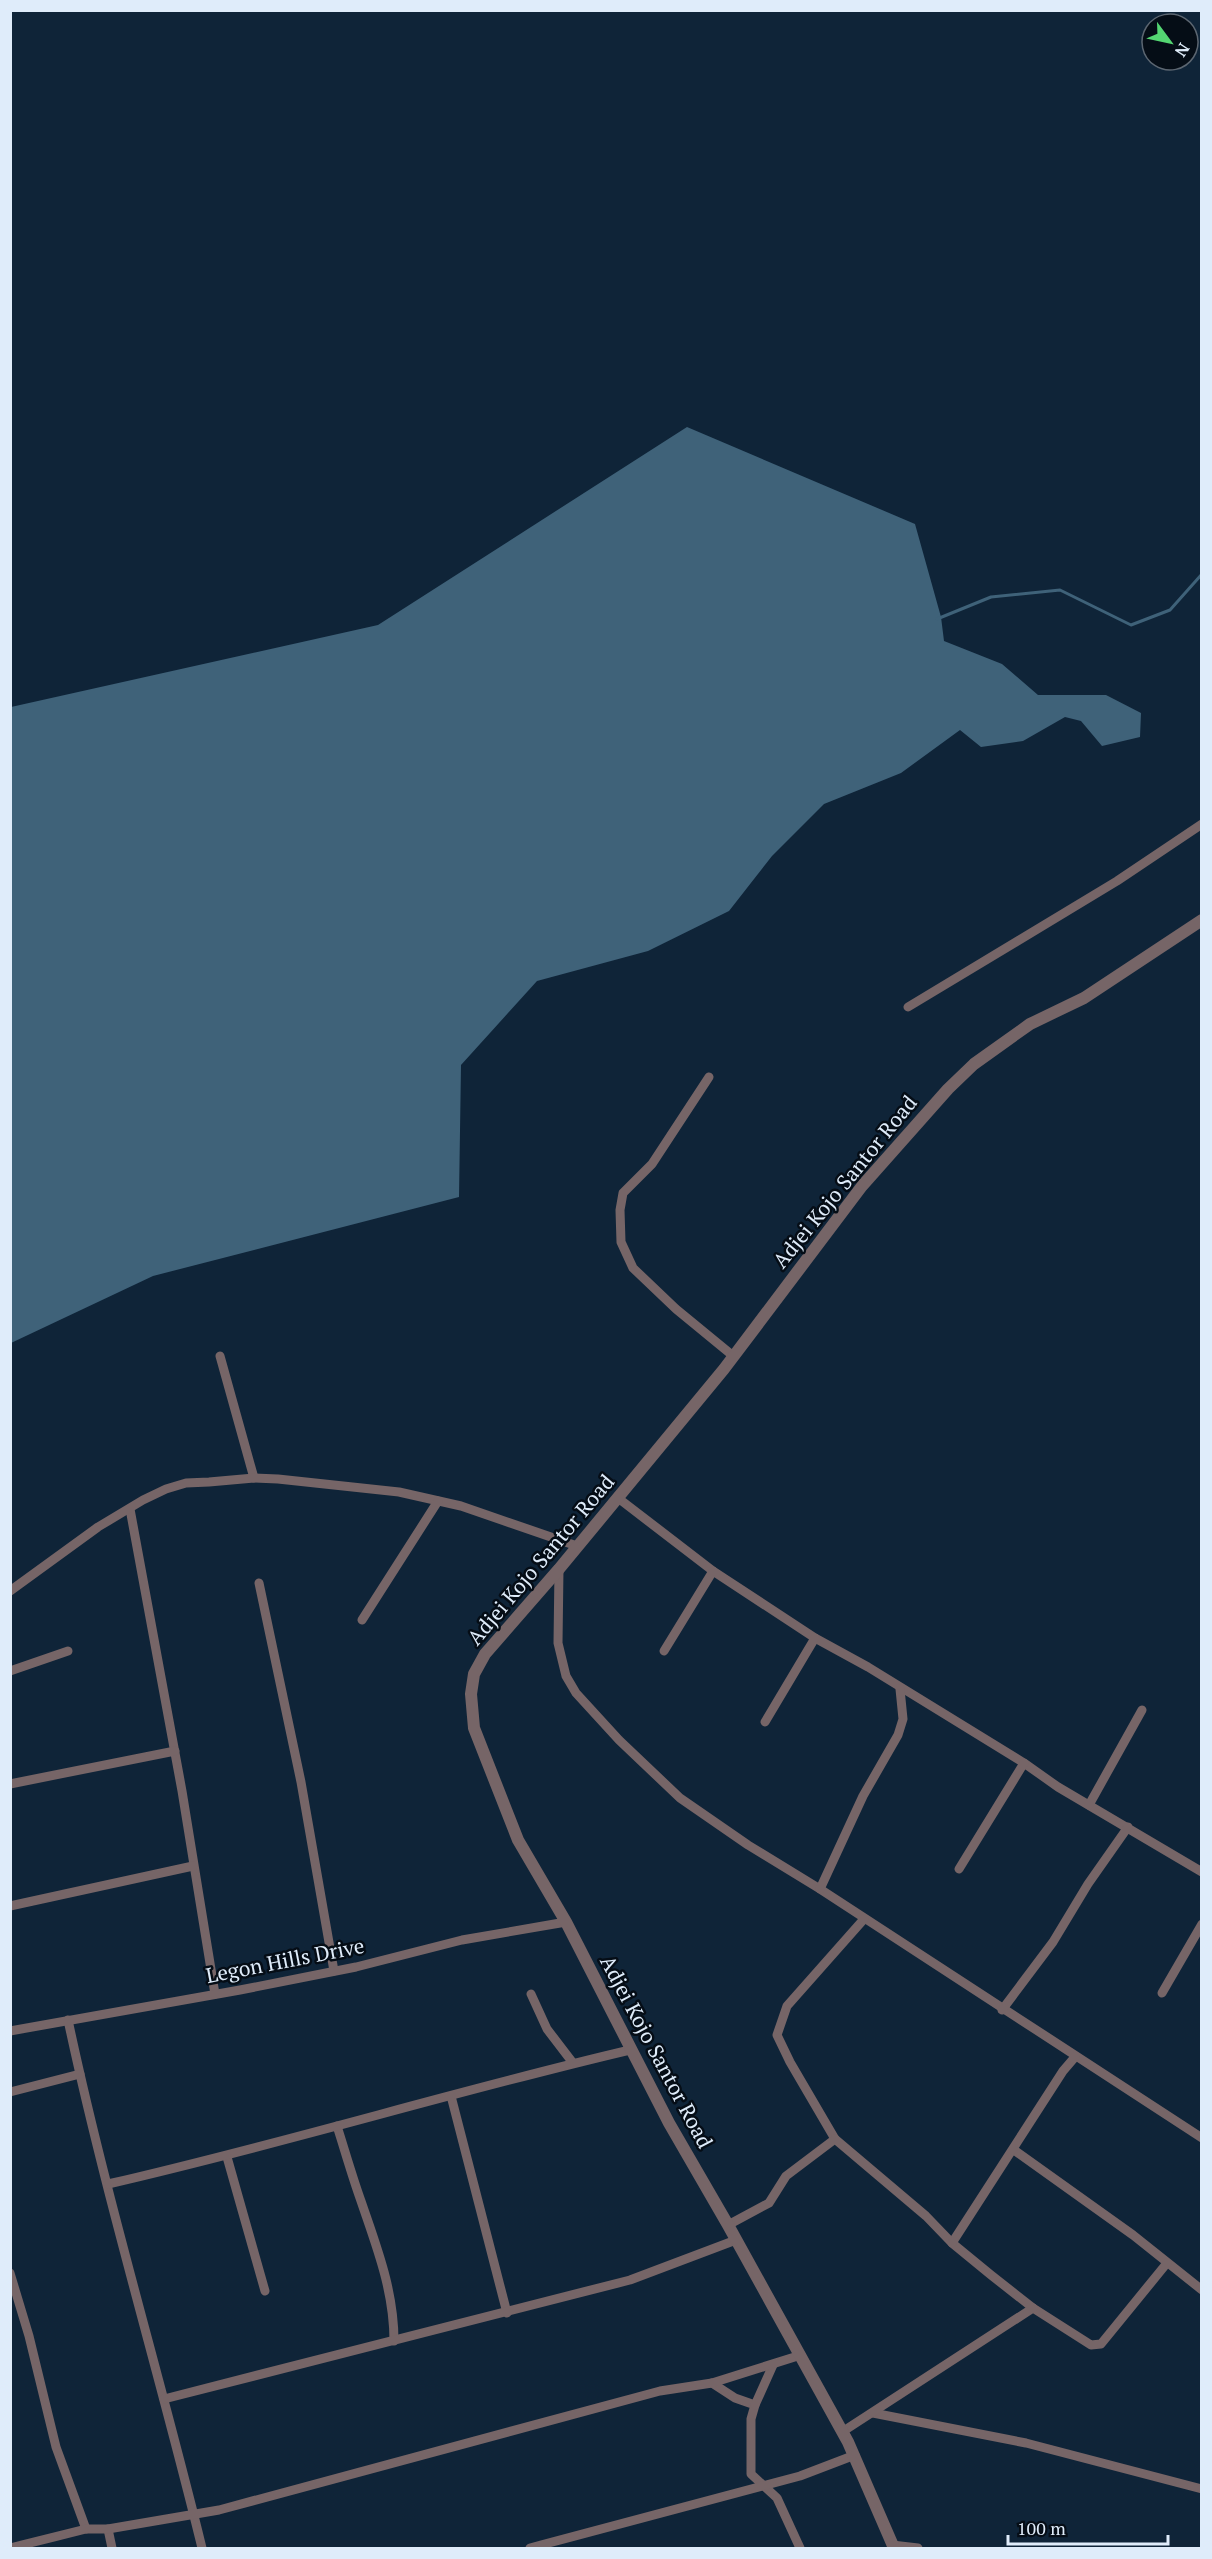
<svg xmlns="http://www.w3.org/2000/svg" width="1212" height="2559" font-family="'PT Serif',serif">
<style>
.water{fill:#3f6279}
.lines{fill:none;stroke-linecap:round;stroke-linejoin:round}
.stream{stroke:#3f6279;stroke-width:3}
.minor{stroke:#766567;stroke-width:9}
.tertiary{stroke:#766567;stroke-width:12}
.labels{text-anchor:middle;stroke-width:5;stroke-linejoin:round;paint-order:stroke}
.street-label{font-size:21px;fill:#dfecfa;stroke:#050d16}
</style>
<rect width="100%" height="100%" fill="#0f2438"/>
<path class="water" d="M687,427L915,524L941,617L944,641L1002,664L1038,695H1106L1141,713L1140,737L1102,746L1081,721L1065,717L1023,741L981,747L960,730L901,773L824,804L772,856L729,911L648,951L537,981L461,1065L459,1197L153,1276L11,1343V707L378,625Z"/>
<g class="lines">
<path class="stream" d="M937,619L991,597L1060,590L1131,625L1170,610L1202,574"/>
<g class="minor">
<path d="M908,1007L1117,881L1202,824"/>
<path d="M709,1077L652,1164L623,1193L620,1210L621,1242L633,1268L676,1309L732,1355"/>
<path d="M220,1356L254,1478"/>
<path d="M618,1498L713,1571L815,1638L868,1667L1024,1763L1058,1787L1202,1872"/>
<path d="M130,1509L182,1791L215,1994"/>
<path d="M559,1569L558,1643L566,1676L576,1693L619,1740L680,1798L748,1845L820,1889L1202,2138"/>
<path d="M259,1583L301,1782L334,1971"/>
<path d="M10,1591L98,1527L143,1500L166,1489L186,1483L209,1482L254,1478L278,1479L399,1492L461,1506L577,1546"/>
<path d="M362,1620L438,1501"/>
<path d="M664,1651L713,1571"/>
<path d="M10,1671L68,1651"/>
<path d="M765,1722L815,1638"/>
<path d="M10,1784L175,1751"/>
<path d="M1089,1805L1142,1710"/>
<path d="M959,1869L1024,1763"/>
<path d="M820,1889L863,1796L898,1735L903,1719L900,1689"/>
<path d="M10,1906L193,1866"/>
<path d="M1162,1993L1202,1924"/>
<path d="M531,1994L547,2029L573,2063"/>
<path d="M1002,2010L1053,1942L1088,1884L1128,1827"/>
<path d="M68,2020C106,2198 159,2372 202,2548"/>
<path d="M10,2031L240,1990L356,1967L462,1940L566,1922"/>
<path d="M10,2092L80,2074"/>
<path d="M451,2096L507,2313"/>
<path d="M337,2126C345,2151 352,2176 361,2201C377,2248 394,2291 394,2341"/>
<path d="M835,2139L790,2062L777,2035L787,2006L864,1919"/>
<path d="M1014,2150L1133,2235L1202,2290"/>
<path d="M227,2157L265,2291"/>
<path d="M108,2184C283,2144 455,2091 630,2050"/>
<path d="M728,2225L769,2203L786,2176L835,2139L926,2216L952,2243L991,2275L1033,2308L1091,2345L1101,2344L1167,2263"/>
<path d="M952,2243L1063,2071L1075,2057"/>
<path d="M10,2273L29,2336L56,2447L86,2529"/>
<path d="M712,2383L735,2398L755,2405L751,2419V2474L777,2498L800,2548"/>
<path d="M164,2399L630,2280L736,2240"/>
<path d="M755,2405L773,2365"/>
<path d="M873,2413L1026,2443L1202,2489"/>
<path d="M842,2432L1033,2308"/>
<path d="M108,2529L112,2548"/>
<path d="M892,2545L918,2548"/>
<path d="M10,2548L86,2529H108L219,2510L660,2391L712,2383L801,2355"/>
<path d="M530,2548L800,2476L855,2455"/>
</g>
<path class="tertiary" d="M894,2548L848,2442L728,2225L669,2123L566,1922L518,1840L474,1728L471,1694L474,1674L485,1654L559,1569L724,1369L862,1186L948,1089L974,1064L1030,1024L1084,998L1202,920"/>
</g>
<g class="labels">
<g class="street-label">
<text transform="translate(845 1182) rotate(-51)" y="7">Adjei Kojo Santor Road</text>
<text transform="translate(541 1560) rotate(-50)" y="7">Adjei Kojo Santor Road</text>
<text transform="translate(285 1961) rotate(-11)" y="7">Legon Hills Drive</text>
<text transform="translate(656 2052) rotate(62)" y="7">Adjei Kojo Santor Road</text>
</g>
</g>
<rect width="1212" height="2559" fill="none" stroke="#dfecfa" stroke-width="24"/>
<g transform="translate(1170 42) rotate(123)"><circle r="28" fill="#050d16" stroke="#5c6671" stroke-width="1.5"/>
<path d="M0-4.5L10 22L0 15L-10 22Z" fill="#54d672"/>
<text y="-9" font-size="16" font-weight="bold" text-anchor="middle" fill="#dfecfa">N</text>
</g>
<path d="M1008 2535v9h160v-9" fill="none" stroke="#dfecfa" stroke-width="3"/>
<text x="1017" y="2535" font-size="18" fill="#dfecfa" stroke="#050d16" stroke-width="4.5" paint-order="stroke">100 m</text>
</svg>
